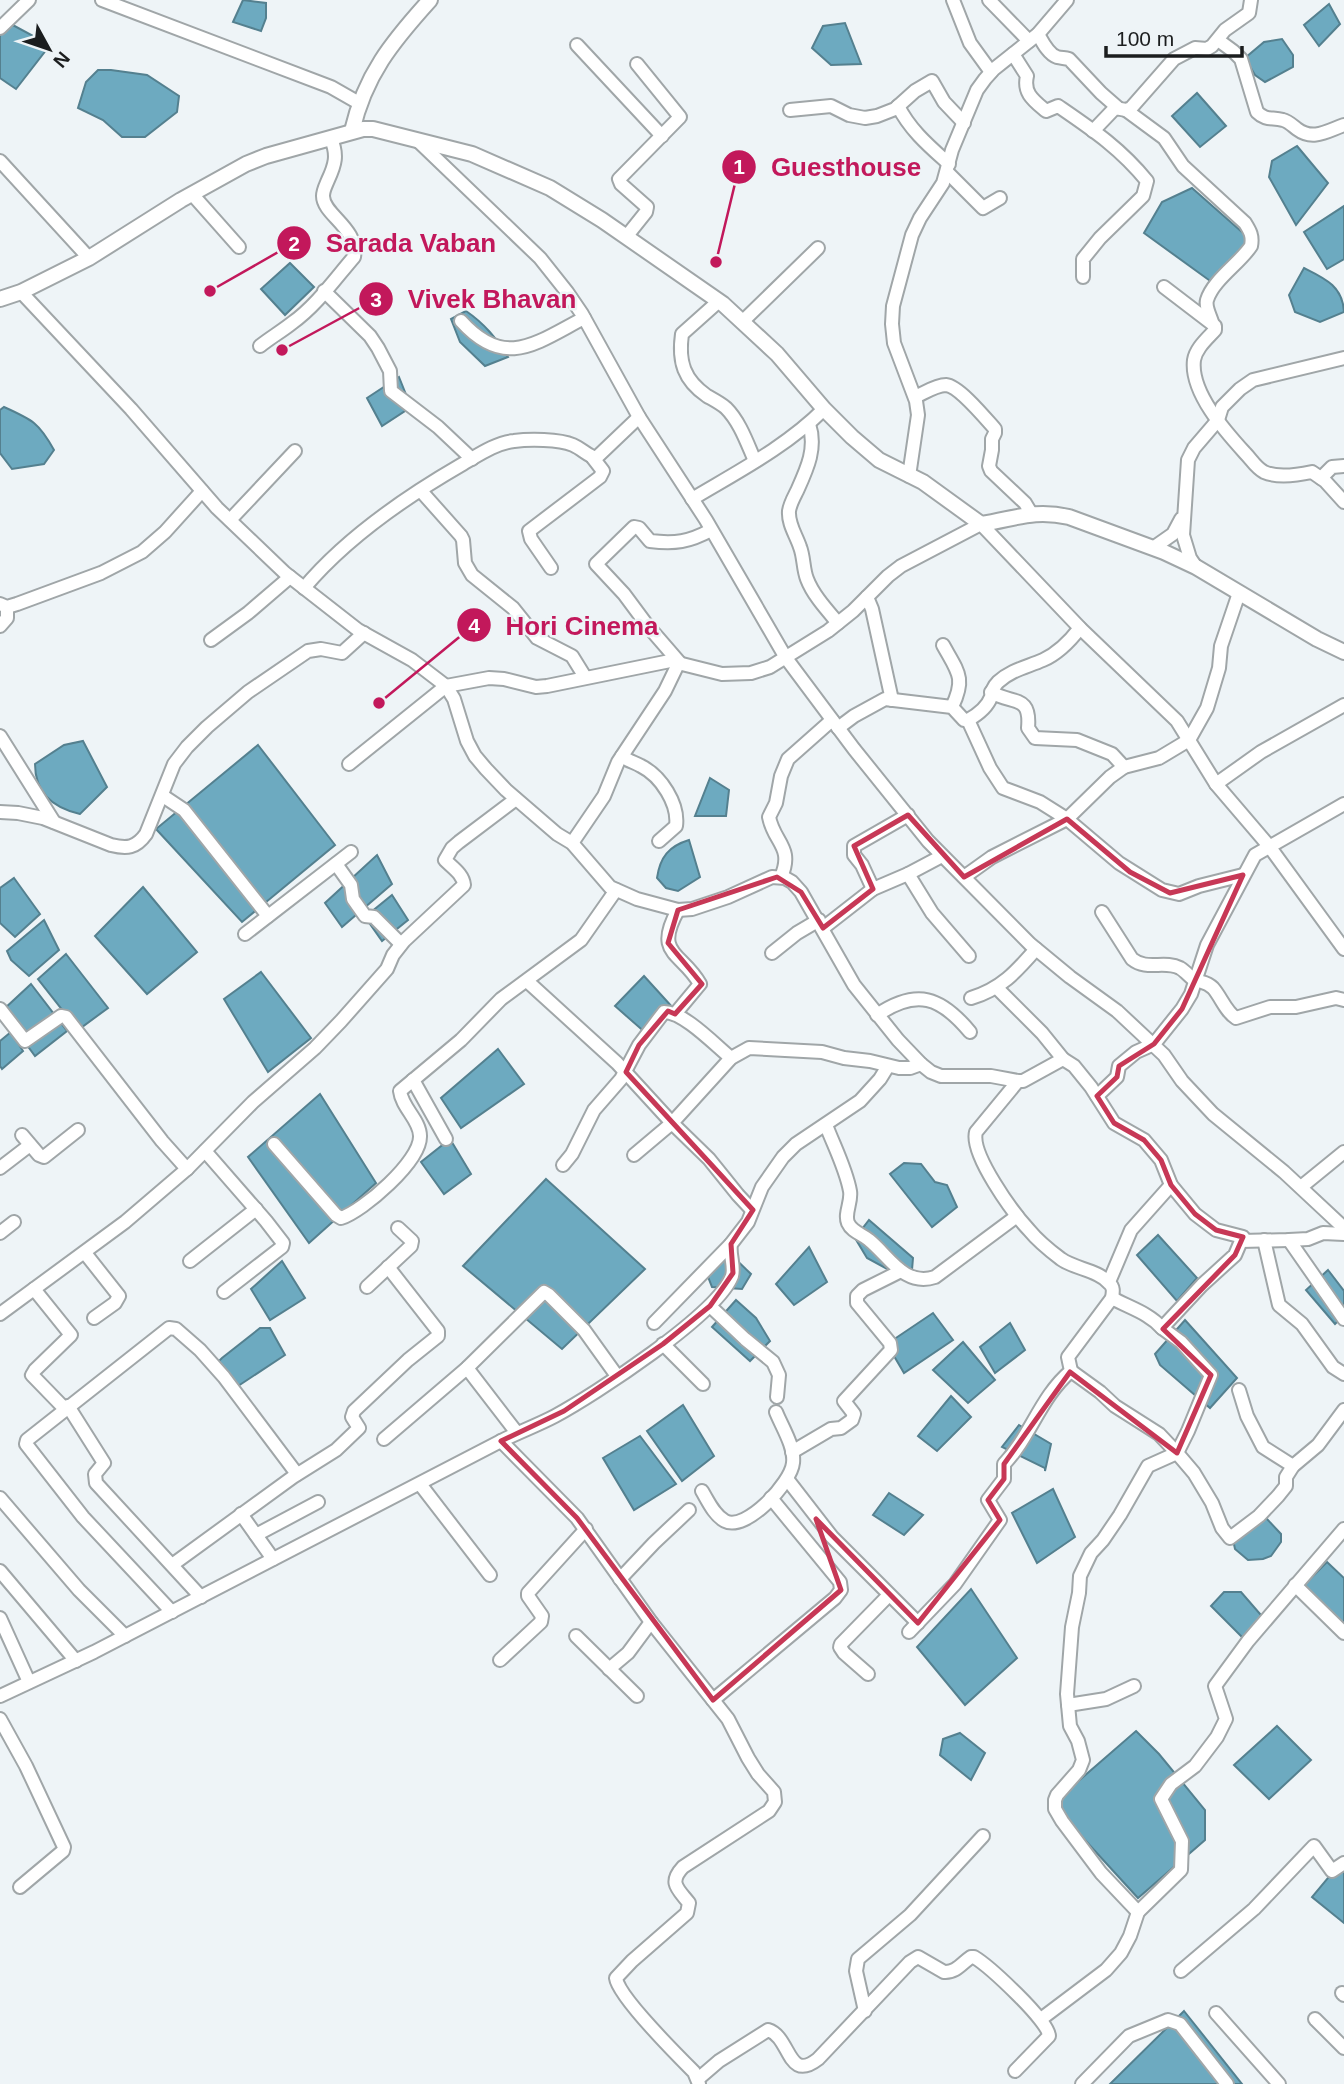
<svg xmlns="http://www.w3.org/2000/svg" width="1344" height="2084" font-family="Helvetica,sans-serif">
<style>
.water{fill:#6daac0;stroke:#54808f;stroke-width:2}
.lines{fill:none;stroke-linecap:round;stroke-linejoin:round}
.minor-casing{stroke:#a0a6a8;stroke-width:16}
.major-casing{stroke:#a0a6a8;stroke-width:18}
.minor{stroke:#fff;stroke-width:12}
.major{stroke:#fff;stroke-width:14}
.marked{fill:none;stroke:#c73856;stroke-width:5;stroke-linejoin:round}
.leader{fill:none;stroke:#c2185b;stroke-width:2.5}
.callout-dot{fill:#c2185b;stroke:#eef4f7;stroke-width:2.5}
.mark-label{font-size:21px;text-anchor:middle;font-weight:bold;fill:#fff}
.callout-label{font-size:26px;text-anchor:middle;font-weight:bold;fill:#c2185b;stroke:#eef4f7;stroke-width:5;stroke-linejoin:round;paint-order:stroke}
</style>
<rect width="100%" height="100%" fill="#eef4f7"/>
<g class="water">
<path d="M243,0L266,3V18L261,31L233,22Z"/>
<path d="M1329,4L1340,24L1319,46L1304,25Z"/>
<path d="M9,23L50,45L16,89L0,78V33Z"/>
<path d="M845,23L861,64L831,65L812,48L823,26Z"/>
<path d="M1282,39L1293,55V67L1265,82L1255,75L1245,58L1264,42Z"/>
<path d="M98,70H111L147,75L179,96L177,112L145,137H122L103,120L78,108L86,82Z"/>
<path d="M1197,93L1226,126L1200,147L1172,116Z"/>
<path d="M1297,146L1328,183L1296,225L1269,177L1272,161Z"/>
<path d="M1192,188L1251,240L1213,283L1144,233L1162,202Z"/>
<path d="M1344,206V259L1327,269L1304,232Z"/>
<path d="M290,263L314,287L285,315L261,289Z"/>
<path d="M1304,268C1324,278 1343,286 1344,312L1320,322L1295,312L1289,295Z"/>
<path d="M466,311C485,324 496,338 508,357L485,366L460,342L451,319Z"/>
<path d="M399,377L411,407L382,426L367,398Z"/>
<path d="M4,407C33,420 39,423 54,450L44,464L12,469L0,453V410Z"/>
<path d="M83,741L107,787L80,814C54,808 35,794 35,764L64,745Z"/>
<path d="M258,745L335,845L242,922L156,829Z"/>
<path d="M710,778L729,790L726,816H695Z"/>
<path d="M689,840L700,877L678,891L666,888L657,878C660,857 669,846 689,840Z"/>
<path d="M377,855L392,884L342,927L325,903Z"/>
<path d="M14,878L40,914L15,937L0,923V888Z"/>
<path d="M143,887L197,952L147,994L95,936Z"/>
<path d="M392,895L408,920L382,941L365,917Z"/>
<path d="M44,920L59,950L29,976L11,960L7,951Z"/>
<path d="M66,954L108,1008L78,1030L38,979Z"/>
<path d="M261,972L311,1038L268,1072L224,999Z"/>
<path d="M644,976L674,1009L648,1035L615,1006Z"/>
<path d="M31,984L67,1031L35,1056L2,1011Z"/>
<path d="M11,1032L23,1051L2,1069L0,1066V1041Z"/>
<path d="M498,1049L524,1084L461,1128L441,1098Z"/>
<path d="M320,1094L376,1183L309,1243L248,1157Z"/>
<path d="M450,1139L471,1174L444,1194L421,1162Z"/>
<path d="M904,1163L921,1164L935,1182L947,1185L957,1207L932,1227L890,1174Z"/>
<path d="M546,1179L645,1269L562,1349L463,1266Z"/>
<path d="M869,1220L913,1258L911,1282L867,1258L855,1238Z"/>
<path d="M1158,1235L1197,1278L1177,1301L1137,1255Z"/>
<path d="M809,1247L827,1282L794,1305L776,1284Z"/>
<path d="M725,1249L751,1274L742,1289L712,1287L705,1269Z"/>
<path d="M282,1261L305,1298L270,1320L251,1289Z"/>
<path d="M1328,1270L1344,1291V1315L1335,1324L1306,1290Z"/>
<path d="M736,1300L756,1318L770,1341L750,1361L712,1327Z"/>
<path d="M933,1313L953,1340L904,1373L887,1344Z"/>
<path d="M1185,1320L1237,1378L1210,1408L1160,1365L1155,1354Z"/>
<path d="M1010,1323L1025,1350L995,1373L980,1347Z"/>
<path d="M260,1328H270L285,1355L232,1390L211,1369L222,1358Z"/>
<path d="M963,1342L995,1380L968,1403L933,1370Z"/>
<path d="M951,1396L971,1417L937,1451L918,1436Z"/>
<path d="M683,1405L714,1456L682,1481L647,1431Z"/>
<path d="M1019,1425L1051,1444L1045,1471V1468L1002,1447Z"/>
<path d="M640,1436L676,1484L634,1510L603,1458Z"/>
<path d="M1053,1489L1075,1537L1037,1563L1012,1513Z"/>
<path d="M889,1493L923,1515L904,1535L873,1515Z"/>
<path d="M1253,1518L1267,1519L1281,1534V1542L1271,1556L1263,1559L1248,1560L1235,1549L1232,1535Z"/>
<path d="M1327,1562L1344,1578V1626L1302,1587Z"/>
<path d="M971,1589L1017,1658L965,1705L917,1647Z"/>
<path d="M1224,1592H1241L1267,1622L1247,1642L1211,1606Z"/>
<path d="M1277,1726L1311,1760L1269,1799L1234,1765Z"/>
<path d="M1136,1731L1159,1754L1205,1810V1840L1138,1898L1052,1804Z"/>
<path d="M960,1733L985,1753L971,1780L940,1755L943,1739Z"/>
<path d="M1337,1867L1344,1872V1923L1312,1897Z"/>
<path d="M1184,2011L1242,2084H1110Z"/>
</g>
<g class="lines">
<defs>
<g id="minor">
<path d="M102,0L331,87L359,103"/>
<path d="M953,0L970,43L991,72"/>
<path d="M989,0L1029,41"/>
<path d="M0,28L29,0"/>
<path d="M1038,34C1042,41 1048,54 1057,57C1061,58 1065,58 1069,59L1101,93L1117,107"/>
<path d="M1218,40L1233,51L1241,59L1257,112C1266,121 1272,117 1283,120C1288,121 1293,126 1297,129C1313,141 1327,131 1344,125"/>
<path d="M577,45L662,136"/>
<path d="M1013,54L1027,76C1023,93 1033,100 1046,111L1058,106C1093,130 1120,148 1147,181L1143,196L1100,238L1083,259V277"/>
<path d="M898,106C910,130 929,146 949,164"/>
<path d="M790,110L831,106L849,115L865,118L877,116L895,109L915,91L932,81L944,102L964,123"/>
<path d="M1126,110L1164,138L1183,166L1245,223C1250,231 1253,236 1251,246C1240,263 1213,280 1207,300C1205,307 1210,315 1212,322"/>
<path d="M1093,131L1115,108L1126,110L1131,108L1174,59L1195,48L1207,49L1212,46L1225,30L1249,13L1251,0"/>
<path d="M417,140L540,258L567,292L582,314L639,417L706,520L786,658L854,749L928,841L1030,944L1070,977L1117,1011L1164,1055L1182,1081L1213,1114L1284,1172L1344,1228"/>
<path d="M0,161L89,258"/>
<path d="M947,172L983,208L1000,198"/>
<path d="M192,194L239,247"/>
<path d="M626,237L646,212L647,207L621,184L619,179L680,117L637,64"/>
<path d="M1164,287L1215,326V330C1207,339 1196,348 1194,360C1190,392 1225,431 1245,453C1251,459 1256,468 1264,472C1277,478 1298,475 1312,472L1325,481L1344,502"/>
<path d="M324,291L370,336L378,348L390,371L391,391L438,427L472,459"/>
<path d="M21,292L131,409L217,508L285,573L358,630L412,660L446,686L454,699L467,741L475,756L486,769L506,790L557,834L572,843L610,887L637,899L678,910L692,909L728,897L772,877L785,878L792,882L801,892L854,985L898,1040L921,1064L931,1072L941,1076H991L1018,1081H1023L1063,1059L1074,1066L1091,1087L1114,1123L1144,1140L1161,1160L1171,1185L1195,1214L1216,1230L1243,1237L1241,1241L1289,1240L1308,1239L1323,1233L1344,1234"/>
<path d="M719,301L682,334C678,362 684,380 707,396C714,400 720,403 726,408C740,422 747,443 755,461"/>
<path d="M461,321C505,370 536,343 584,318"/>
<path d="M742,322L818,248"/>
<path d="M260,346C270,338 282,331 292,323C316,306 335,279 354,257C359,228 323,215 323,196C323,190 326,185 328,180C335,165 338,155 331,139"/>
<path d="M915,397C924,393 936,385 946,385C959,386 986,419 995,429V433L992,439V450L989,466L991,471L1025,503L1031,513"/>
<path d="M809,424C817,448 807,469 797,491C794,497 790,504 789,511C788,524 796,535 800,547C804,557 803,569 807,579C813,595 827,610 838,623"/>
<path d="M909,476L918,415L916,401L894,343L892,324L893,306L912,235L920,218L943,183L952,150L977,90L985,79L994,69L1038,34L1067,0"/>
<path d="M1321,478L1332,467L1344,466"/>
<path d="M421,491L461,536L463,540L465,563L472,575L513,608L537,638L572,656L585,677"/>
<path d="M692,499C737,472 786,447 824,409"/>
<path d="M230,520L295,451"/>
<path d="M1153,548L1173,534L1181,519"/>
<path d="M1196,567L1190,558L1183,535L1188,460L1194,448L1218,420L1222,407L1240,389L1253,380L1344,358"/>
<path d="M551,568L531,539L529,531L600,477L603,471L593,458"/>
<path d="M304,588C346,538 404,498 461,465C477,456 495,443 514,441C529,439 559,439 573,445C582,449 588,456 596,458L639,417"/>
<path d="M867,597L872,609L892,700"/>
<path d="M0,604L7,607L17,604L101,573L142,552L165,532L202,491"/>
<path d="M0,626L7,618V607"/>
<path d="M211,640L248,613L290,577"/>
<path d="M943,645C958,672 966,678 952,707"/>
<path d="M991,692C1013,705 1031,694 1028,728L1035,738L1077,740L1112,754L1124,767"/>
<path d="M968,720L990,768L1003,788L1040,802L1067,819L1119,863L1162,890L1179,894L1199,886L1243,875"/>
<path d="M838,728L854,716L885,699L952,707L964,720H968C977,715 987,708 991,697C992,691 993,687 998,682C1011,670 1027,667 1043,660C1059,653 1070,641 1080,628"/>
<path d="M0,736L54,822"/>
<path d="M622,756C628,761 634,762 641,766C661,776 679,804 676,826L659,841"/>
<path d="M349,764L446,686L489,678L504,679L536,687L547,686L670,661L722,674L751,673L770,667L828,631L853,611L888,576L901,566L981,524L1080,628L1177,721L1216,784L1269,846L1344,949"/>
<path d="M1216,784L1261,752L1344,705"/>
<path d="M163,796L184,810L268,916"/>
<path d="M0,812L18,813L43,818L111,845C127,849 136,848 146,834L174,764L187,747L207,727L248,692L308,651L321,649L342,653L364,633"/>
<path d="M572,843L604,796L618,762L665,691L679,662L647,625L624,594L596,564L634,527L639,528L650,541C675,544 689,542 711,530"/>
<path d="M336,864L351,885L353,899L365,916L374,917L401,944"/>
<path d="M908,874L942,856"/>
<path d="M781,877C794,847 774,843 769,817L776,803L781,776L788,759L832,720"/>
<path d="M964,877L992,857L1067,819L1110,777L1124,767L1159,758L1189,740L1207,708L1219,668L1221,646L1239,593"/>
<path d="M873,889L862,865L854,855V846L908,815"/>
<path d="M1102,912L1132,959C1147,971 1164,960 1180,968C1185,971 1189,976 1193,979C1201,983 1206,981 1213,988C1221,997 1226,1012 1236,1018L1270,1007H1296L1336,998L1344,1000"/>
<path d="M823,928L873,889L908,874L932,913L969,956"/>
<path d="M245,934L351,852"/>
<path d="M772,953L797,933L819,920"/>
<path d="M527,981L617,1063L672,1123L731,1058L749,1048L822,1052L844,1058L870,1061L899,1068H910L921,1064"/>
<path d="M997,988L1042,1033L1063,1059"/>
<path d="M971,998C1001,989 1016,972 1036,949"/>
<path d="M0,1009L25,1041L61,1016L66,1017L162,1141L187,1169"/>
<path d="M675,1014L700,984C682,952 653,955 678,910"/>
<path d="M877,1015C917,988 941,997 970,1032"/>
<path d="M413,1080L446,1139"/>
<path d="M1097,1096L1117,1077L1119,1066L1136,1052L1154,1044L1182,1009L1191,994L1207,945L1255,855L1344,804"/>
<path d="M826,1125C834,1146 846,1169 850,1191C852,1202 844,1213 848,1223C852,1232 862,1234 869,1240C889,1256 904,1287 935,1277L1017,1216"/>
<path d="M22,1135L39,1155L44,1157L78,1130"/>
<path d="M274,1144L336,1215L341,1218C363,1211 421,1161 420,1136C420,1120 402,1108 400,1091L461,1040L501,999L581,940L616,890"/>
<path d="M205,1151L266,1221L283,1243L282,1247L224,1292"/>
<path d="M634,1155L672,1123L709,1159L738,1195L752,1210"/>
<path d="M563,1165L572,1154L594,1110L621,1079L639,1045L664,1012C684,1012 715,1045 731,1058"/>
<path d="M0,1168L30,1145"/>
<path d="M1301,1187L1344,1152"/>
<path d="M0,1233L14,1222"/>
<path d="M1264,1240L1279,1305L1302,1324L1333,1367L1344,1374"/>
<path d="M1289,1240L1344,1319"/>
<path d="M85,1253L119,1296L115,1303L94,1318"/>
<path d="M190,1261L256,1209"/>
<path d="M1109,1282L1131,1230L1171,1185"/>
<path d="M367,1287L411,1246L412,1241L398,1228"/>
<path d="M34,1289L71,1335L35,1370L32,1375L65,1409"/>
<path d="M1112,1298C1130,1308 1149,1313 1162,1328"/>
<path d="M710,1306L745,1339L773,1362L779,1375L777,1397"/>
<path d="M0,1314L125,1222L187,1169L253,1102L315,1048L341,1021L387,969L393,955L404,941L464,885C463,874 453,868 445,860L452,848L459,842L516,799"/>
<path d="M654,1323L731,1244"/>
<path d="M663,1344L703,1384"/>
<path d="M467,1368L517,1433"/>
<path d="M1071,1371L1100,1392L1115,1406L1159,1434L1177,1453L1194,1473L1212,1503L1222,1528L1230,1538L1259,1516L1278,1496L1286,1486V1477L1293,1466L1318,1445L1344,1410"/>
<path d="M1239,1390L1247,1416L1263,1447L1293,1466"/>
<path d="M68,1406L104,1463L95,1474L96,1483L201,1597"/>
<path d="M384,1439L467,1368L544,1292L549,1295L584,1330L617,1376"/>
<path d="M501,1441L577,1518L651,1622L728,1719L748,1758L758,1774L774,1792L775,1802L769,1811L683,1867C668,1883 678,1889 689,1903L687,1913L632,1961L616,1978C618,1996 678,2056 694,2072L699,2084"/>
<path d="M792,1452L831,1429L841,1428L852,1420L854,1414L844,1401L891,1350L890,1343L857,1303V1296L863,1290L901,1271"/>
<path d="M787,1479L832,1537L918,1623"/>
<path d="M420,1484L490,1575"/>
<path d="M702,1491C708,1501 714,1515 725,1521C746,1532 791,1483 793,1463C795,1447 782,1427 776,1412"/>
<path d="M0,1498L79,1590L125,1636"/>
<path d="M241,1514L273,1559"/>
<path d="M256,1535L318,1502"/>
<path d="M172,1565L293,1477L336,1450L359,1428L352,1417L354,1411L408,1360L438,1336V1331L388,1267"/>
<path d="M0,1571L76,1661"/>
<path d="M620,1579L654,1543L689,1510"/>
<path d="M1295,1585L1344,1633"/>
<path d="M172,1612L83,1517L26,1444L27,1440L169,1328L176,1329L200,1350L224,1377L297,1474"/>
<path d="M0,1618L29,1682"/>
<path d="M909,1632L955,1584L1000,1520L988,1500L1004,1479V1464C1031,1436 1040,1397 1071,1371L1068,1357L1112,1298C1113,1292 1114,1287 1109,1283C1098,1270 1075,1269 1061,1259C1049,1250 1038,1241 1029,1230C1013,1213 970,1154 976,1132L1018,1081"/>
<path d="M576,1636L637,1696"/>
<path d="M500,1660L541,1622L542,1616L528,1596V1593L586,1529"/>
<path d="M609,1669L628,1653L651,1622"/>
<path d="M868,1674L844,1653L840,1647L841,1644L888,1596"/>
<path d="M0,1696L94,1652L501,1441C519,1432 538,1425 555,1416C594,1395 717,1315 732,1276C735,1266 729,1255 731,1244L748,1222L762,1187L783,1157L796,1144L860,1101L880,1079L888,1066"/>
<path d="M713,1700L835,1598L841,1590L840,1582L771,1498"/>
<path d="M1068,1705L1106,1699L1134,1686"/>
<path d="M0,1719L26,1766L64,1847L63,1851L20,1887"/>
<path d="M1138,1912L1101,1873L1062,1821L1055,1809V1800L1057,1795L1079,1770L1083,1760L1078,1741L1070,1726L1067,1694L1072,1627L1079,1593L1080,1576L1091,1553L1103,1540L1120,1515L1148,1466L1177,1453L1188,1431L1211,1375L1181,1342L1162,1328L1202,1285L1235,1255L1241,1241"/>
<path d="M1181,1971L1254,1909L1314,1846L1332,1871L1344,1863"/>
<path d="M1342,1993L1344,1995"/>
<path d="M865,2011L856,1971L858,1959L910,1915L983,1836"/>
<path d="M1216,2013L1279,2084"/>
<path d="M1041,2019L1106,1970L1121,1953L1130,1936L1138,1912L1181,1870L1182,1841L1161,1799L1171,1784L1195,1766L1217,1737L1226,1719L1215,1686L1248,1641L1344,1529"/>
<path d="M1315,2019L1344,2048"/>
<path d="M698,2079L719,2061L768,2030C791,2037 787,2083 818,2059L910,1962L918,1957L944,1972C956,1973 962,1963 971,1957H974C989,1966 1049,2021 1049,2036L1015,2071"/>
<path d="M1082,2084L1129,2036L1168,2020L1180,2024L1227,2084"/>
</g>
<g id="major">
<path d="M352,131C365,75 392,42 430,0"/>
<path d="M0,299L21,292L89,258L181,200L246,164L266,156L363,129H373L472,154L550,188L602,220L723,304L777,354L824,409L852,437L879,460L923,482L981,524C1015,519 1033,509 1069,517L1164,552L1196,567L1317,639L1344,652"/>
</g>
</defs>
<use href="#minor" class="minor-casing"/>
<use href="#major" class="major-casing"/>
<use href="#minor" class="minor"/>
<use href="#major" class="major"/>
</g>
<path class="marked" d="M908,815L964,877L1067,819L1130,872L1170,893L1243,875L1182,1009L1154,1044L1119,1066L1117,1077L1097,1096L1114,1123L1144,1140L1161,1160L1171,1185L1195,1214L1216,1230L1243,1237L1235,1255L1163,1329L1211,1375L1177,1453L1070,1372L1004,1464V1479L988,1500L1000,1520L918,1623L816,1519L841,1590L713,1700L577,1518L501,1441L564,1411L663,1344L710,1306L733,1273L731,1244L753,1210L626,1072L639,1045L668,1011L675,1014L702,984L668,943L678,910L777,877L801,892L823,928L873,889L854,846Z"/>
<path class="leader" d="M716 262L739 167M210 291L294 243M282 350L376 299M379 703L474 625"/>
<g class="callout-dot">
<circle cx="716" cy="262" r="7"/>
<circle cx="210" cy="291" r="7"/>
<circle cx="282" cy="350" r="7"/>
<circle cx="379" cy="703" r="7"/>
<circle cx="739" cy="167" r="18"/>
<circle cx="294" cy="243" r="18"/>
<circle cx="376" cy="299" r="18"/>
<circle cx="474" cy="625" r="18"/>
</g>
<g class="mark-label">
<text x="739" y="174">1</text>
<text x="294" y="251">2</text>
<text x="376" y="307">3</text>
<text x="474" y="633">4</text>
</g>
<g class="callout-label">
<text x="846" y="176">Guesthouse</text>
<text x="411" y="252">Sarada Vaban</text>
<text x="492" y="308">Vivek Bhavan</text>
<text x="582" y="635">Hori Cinema</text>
</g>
<g transform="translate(49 49) rotate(130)" stroke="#eef4f7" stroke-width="5" paint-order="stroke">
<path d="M0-5L12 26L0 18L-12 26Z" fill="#1b1d1e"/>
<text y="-10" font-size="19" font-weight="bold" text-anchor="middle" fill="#1b1d1e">N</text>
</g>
<path d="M1106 46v10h136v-10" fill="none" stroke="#1b1d1e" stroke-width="3.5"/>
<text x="1116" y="46" font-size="21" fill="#1b1d1e" stroke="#eef4f7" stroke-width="5" paint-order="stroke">100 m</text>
</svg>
